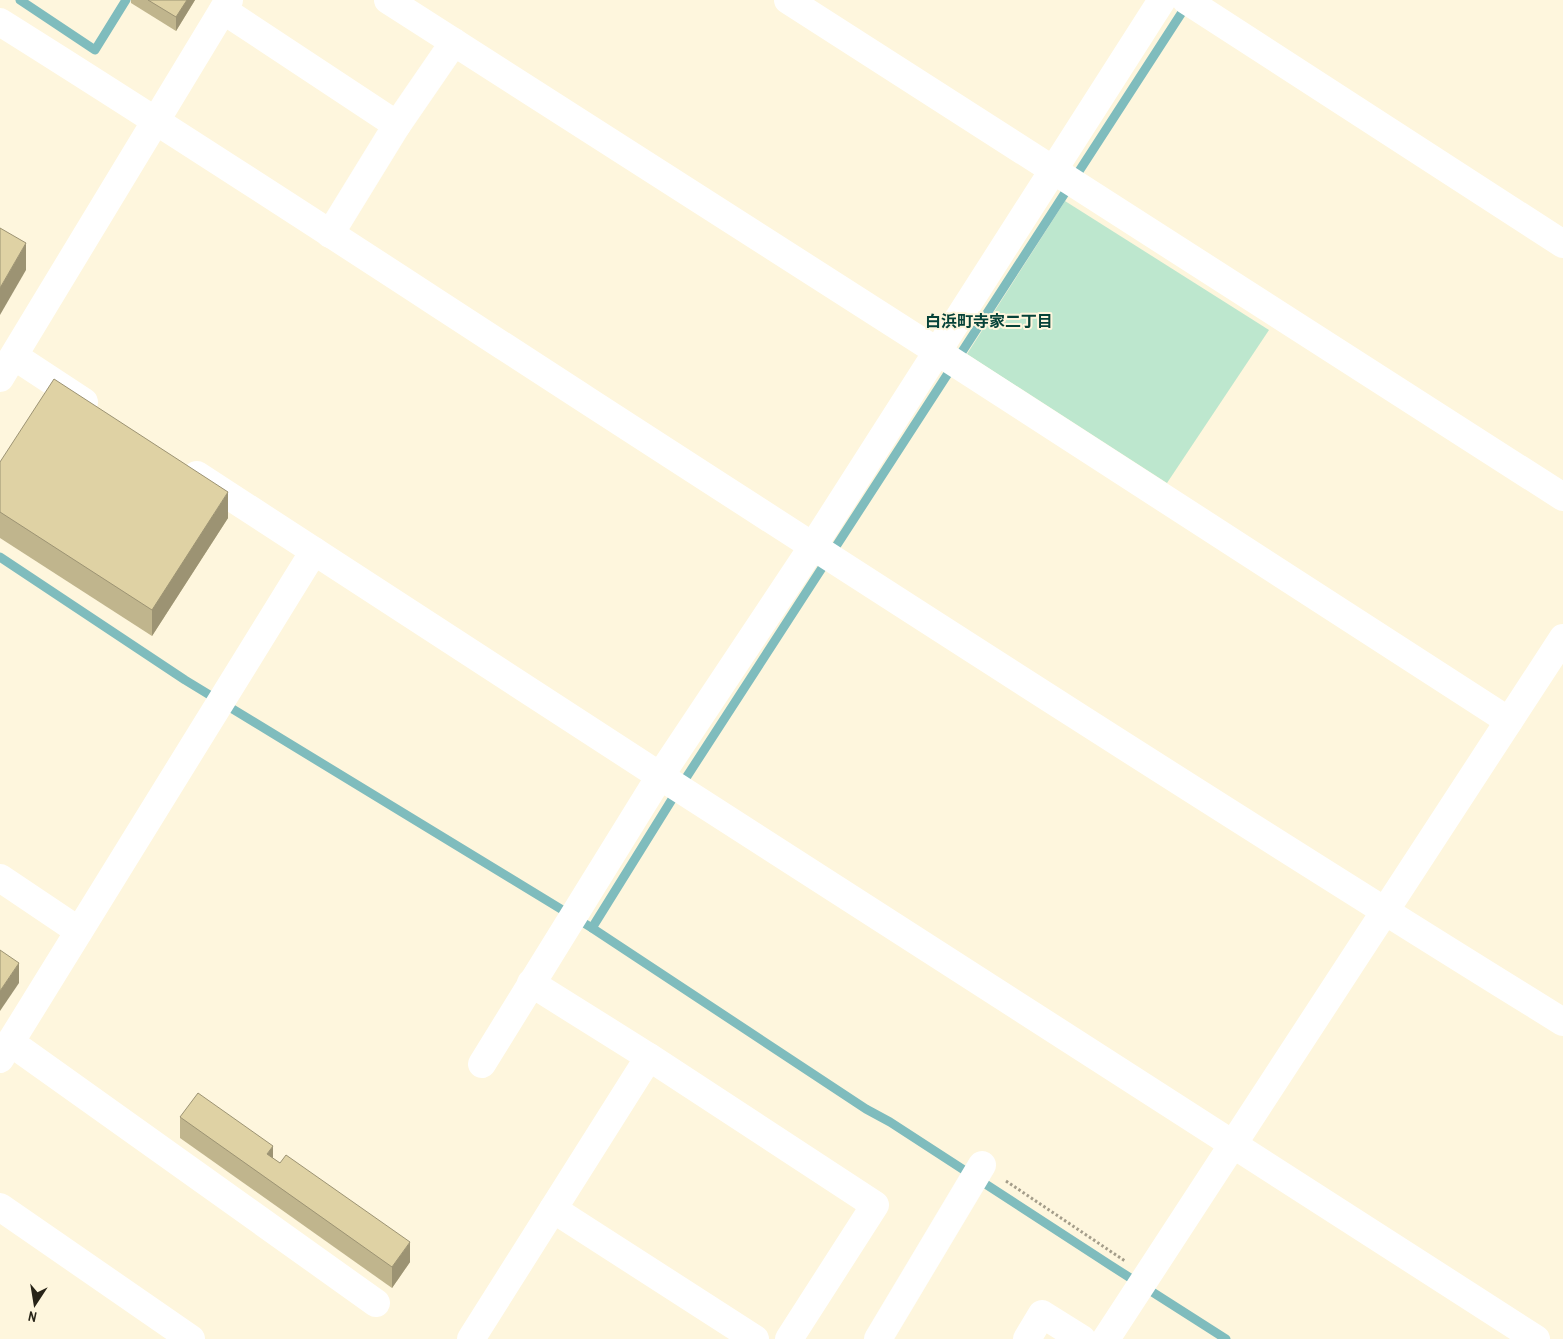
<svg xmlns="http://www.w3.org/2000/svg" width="1563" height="1339" font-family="'Archivo Narrow','Noto Sans JP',sans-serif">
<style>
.green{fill:#bde7ce}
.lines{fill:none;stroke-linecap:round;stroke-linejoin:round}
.stream{stroke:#7fbcbd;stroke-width:9}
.path{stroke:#a49d8a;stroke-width:3;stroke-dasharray:2.5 2.5;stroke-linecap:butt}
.street{stroke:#fff;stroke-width:28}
.secondary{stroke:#fff;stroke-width:28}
.wall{fill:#c0b58d}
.shaded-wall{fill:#9c9373}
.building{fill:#dfd2a4;stroke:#9c9373}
.labels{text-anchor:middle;stroke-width:4;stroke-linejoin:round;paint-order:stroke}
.neighbourhood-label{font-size:16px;font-weight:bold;fill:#054238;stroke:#fef6dd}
</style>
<rect width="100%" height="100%" fill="#fef6dd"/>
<path class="green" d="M1065,201L1269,330L1167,483L967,354Z"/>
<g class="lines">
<g class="stream">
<path d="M20,0L95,50L126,0"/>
<path d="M0,557L185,680L592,928L866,1109L890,1122L1110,1265L1226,1339"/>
<path d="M592,928L671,801L1188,3"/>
</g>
<path class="path" d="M1006,1181L1125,1261"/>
<g class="street">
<path d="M388,0L938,352L1509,721"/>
<path d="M1186,0L1563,244"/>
<path d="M223,10L397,125"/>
<path d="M330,234L397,125L454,42"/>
<path d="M0,878L79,931"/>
<path d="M10,1042L376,1303"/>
<path d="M649,1057L875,1205L789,1339"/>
<path d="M0,1059L314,551"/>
<path d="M482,1064L660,776"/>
<path d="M0,1207L191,1339"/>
<path d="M553,1209L755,1339"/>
<path d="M471,1339L649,1057L531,983"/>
<path d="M878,1339L982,1165"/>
<path d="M1027,1339L1042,1314L1082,1339"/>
<path d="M1106,1339L1563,638"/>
</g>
<g class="secondary">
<path d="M788,0L1563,497"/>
<path d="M0,22C198,146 392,274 588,401C911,610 1235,819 1563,1022"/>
<path d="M14,356L84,402"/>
<path d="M0,378L229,0"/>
<path d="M197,475L660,776L1536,1339"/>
<path d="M660,776L813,546L1162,0"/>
</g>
</g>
<g class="wall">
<path d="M131,0H195L176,31L131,3Z"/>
<path d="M0,462L228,518L152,636L0,538Z"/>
<path d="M180,1117L273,1158L410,1262L392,1288L180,1138Z"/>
</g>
<g class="shaded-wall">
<path d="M187,0H195L176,31V17Z"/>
<path d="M26,243V270L0,315V288Z"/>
<path d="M228,492V518L152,636V610Z"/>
<path d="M19,963V983L0,1011V991Z"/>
<path d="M273,1146V1166L267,1154Z"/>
<path d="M410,1242V1262L392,1288V1267Z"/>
</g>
<g class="building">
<path d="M148,0H187L176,17Z"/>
<path d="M0,228L26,243L0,288Z"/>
<path d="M54,379L228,492L152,610L0,512V462Z"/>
<path d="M0,950L19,963L0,991Z"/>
<path d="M198,1093L273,1146L267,1154L280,1163L286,1155L410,1242L392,1267L180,1117Z"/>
</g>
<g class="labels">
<g class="neighbourhood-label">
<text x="989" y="327">白浜町寺家二丁目</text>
</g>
</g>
<g transform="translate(35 1304) rotate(192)" stroke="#fef6dd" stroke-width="4" paint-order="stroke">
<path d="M0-4L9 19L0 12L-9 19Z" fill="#282418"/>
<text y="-8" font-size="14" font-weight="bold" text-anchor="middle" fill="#282418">N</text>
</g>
</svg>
